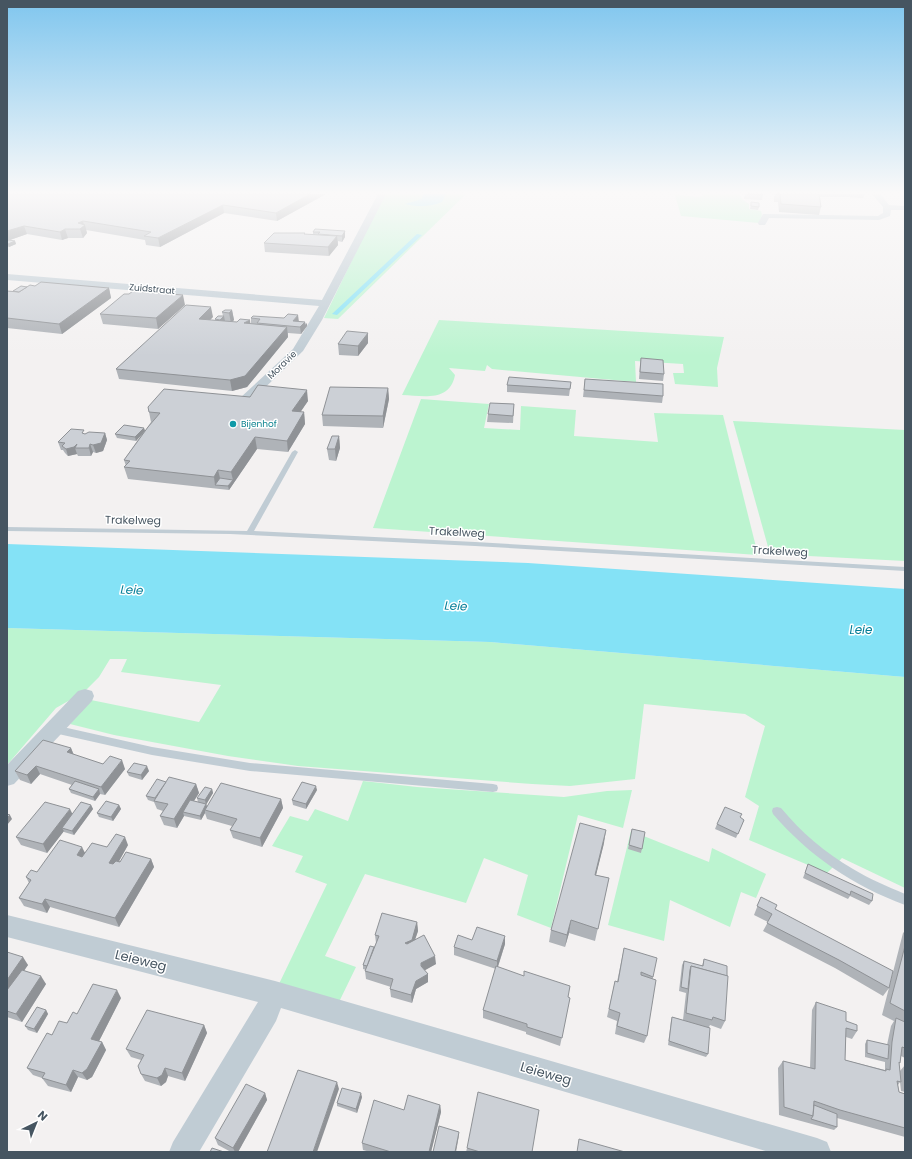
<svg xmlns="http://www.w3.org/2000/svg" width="912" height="1159" font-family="Poppins,sans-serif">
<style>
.green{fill:#bcf4d0}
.water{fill:#84e2f6}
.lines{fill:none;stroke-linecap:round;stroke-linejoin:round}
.lane{fill:#c0ccd4;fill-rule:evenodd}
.street{fill:#c0ccd4;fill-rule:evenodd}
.wall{fill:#afb3b8}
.shaded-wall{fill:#8f9296}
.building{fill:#ccd0d6;stroke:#8f9296}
.culture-dot{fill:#0f9aa8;stroke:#fff;stroke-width:1.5}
.labels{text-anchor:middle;stroke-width:3;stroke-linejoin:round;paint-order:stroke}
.far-street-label{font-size:9px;fill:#465561;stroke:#fff}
.far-culture-label{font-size:9px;fill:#0d838f;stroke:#fff;text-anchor:start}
.street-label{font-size:11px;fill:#465561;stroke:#fff}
.water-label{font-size:12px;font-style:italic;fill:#037e98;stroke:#fff}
.near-street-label{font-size:13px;fill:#465561;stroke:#fff}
</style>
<rect width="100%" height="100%" fill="#f3f1f1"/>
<g class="green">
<path d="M384,194H466L338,319L324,318Z"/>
<path d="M667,194L699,197L705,195L703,194H739L743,200L749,204V209L761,211L762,215L759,223L681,216L675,195Z"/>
<path d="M439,320L724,337L717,368L718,387L675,384L673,373H684L683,364L635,361L636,382L492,369L487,365L485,371L449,368L455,375C450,402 424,396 402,395Z"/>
<path d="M421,399L489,404L484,428L520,430L521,406L576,410L574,436L658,442L654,413L723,415L758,555L373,528Z"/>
<path d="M733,421L905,430V561L770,554Z"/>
<path d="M7,628L490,642L905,677V888L842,858L827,873L749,840L759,806L745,797L765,726L745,714L644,704L635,779L570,786L532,784L298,766L228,756L114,735L70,724L91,700L199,722L221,685L121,672L127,659H110L99,677L84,692L56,708L7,765Z"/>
<path d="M363,781L417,787L564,797L607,791L632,790L623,828L578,815L551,928L517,915L528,875L484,858L466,903L365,874L325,956L356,967L339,1002L278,986L327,884L295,872L303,856L272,846L290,816L308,821L315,809L348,821Z"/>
<path d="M631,831L709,862L712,848L766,874L756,898L741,892L730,927L670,900L664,941L608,925Z"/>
</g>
<g class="water">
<path d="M423,194H446L442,202C431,207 416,207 405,204L422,199Z"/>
<path d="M417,234L422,235L337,315L332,314Z"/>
<path d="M7,544L528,563L905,589V677L490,642L7,628Z"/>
</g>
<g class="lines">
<g class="lane">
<path d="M295,450L298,452L254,531L475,542L905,567V571L475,546L230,534L7,531V527L247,531L292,452Z"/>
<path d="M54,725L152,747L250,763L493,784L497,785L498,788L497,791L493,792L250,771L152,755L54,733L51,732L49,729L51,726Z"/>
<path d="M777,807L781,808C801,832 825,853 853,869C869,879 887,886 905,894V905C854,886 809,856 773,814L772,811L773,808Z"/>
</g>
<g class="street">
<path d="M378,194H386L322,320L303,351L248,404L244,405L238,401L240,398L293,349L319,306L7,280V274L322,300Z"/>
<path d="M872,194H880L889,205L905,206V210H891L890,216L879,220L769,218L765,225H759L758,223L763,214H766L878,216L883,213V207Z"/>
<path d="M85,689L92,691L94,696L92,701L14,784L7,786V765L78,691Z"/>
<path d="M7,915L275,981L817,1138L827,1142L831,1152H769L281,1008L276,1021L199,1152H169L173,1142L258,1002L7,937Z"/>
</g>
</g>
<g class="wall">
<path d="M7,194H326L277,221L224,213L160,247L146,245L145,240L86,230L87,233L83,238H68L62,240L27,234L10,240L15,241L16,244L9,247L7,246Z"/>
<path d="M745,194H763L762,200L744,199Z"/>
<path d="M775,194H865L863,198L848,197H820L821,207L819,215L779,212L778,202H774V198Z"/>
<path d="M751,202L759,207L758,210L750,209Z"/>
<path d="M345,231V237L342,242L338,241V245L329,256L265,252L264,243L305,233V234H313V232Z"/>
<path d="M27,287L109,288L111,298L62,334L7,328V291H13Z"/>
<path d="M185,305L158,329L103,324L100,314Z"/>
<path d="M232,310L234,320L232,322L251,324V318L299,321L305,322L307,326L301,334L288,333V337L247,387L232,391L119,379L116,369L213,317L210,320H215V319L223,316L222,312Z"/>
<path d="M368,333V343L358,356L339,355L338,344Z"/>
<path d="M641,358L664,374L663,381L639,379L640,365Z"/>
<path d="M585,379L663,396L662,403L583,397Z"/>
<path d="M571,382L569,396L507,392V385Z"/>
<path d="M388,388L389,399L383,428L323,426L322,415Z"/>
<path d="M250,397L308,401L300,412H304L305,424L288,452L257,449L229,490L128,479L124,467L126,466L124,460L142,434L136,441L117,438L115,434L144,428L145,431L151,422L148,407Z"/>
<path d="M514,404L513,423L487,422L488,414Z"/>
<path d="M105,433L107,440L103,451L96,453L93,452L91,456H78L77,454L68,456L65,453L63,450H61L58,442L85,434Z"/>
<path d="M339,436L340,448L336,461L329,460L327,449Z"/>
<path d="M71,748L74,755L103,764L125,769L105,795L100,794L95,801L71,793L69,789L72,785L40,774L31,784L20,780L15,771Z"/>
<path d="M149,771L142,780L129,776L127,772Z"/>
<path d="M166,782L196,784L199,793L194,801L198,802L197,798L212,789L213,793L206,804L207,806L281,799L283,808L262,847L233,838L230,830L232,826L207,819L205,813L201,820L184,816L177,828L164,825L160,816L163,811L157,809L154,802L148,800L146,796Z"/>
<path d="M317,790L306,809L293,805L292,800Z"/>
<path d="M91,805L93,809L74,835L64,832V831L47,853L21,845L16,837L73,814Z"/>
<path d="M119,805L121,809L113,821L99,817L97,813Z"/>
<path d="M740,818L744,820L736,838L715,829L717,824Z"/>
<path d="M632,829L645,832L641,853L628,849Z"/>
<path d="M604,843L596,875L609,878L595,941L569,933L565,947L549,942L551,930Z"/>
<path d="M128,845L119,861L151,859L154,867L119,927L50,907L47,913L24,906L19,898L29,883L26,877L85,852L107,847Z"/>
<path d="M808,864L872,901L869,905L850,896L848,899L803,878Z"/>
<path d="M761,897L775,909L889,988L883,996L835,968L763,931L768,922L754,915Z"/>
<path d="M417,922L418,931L415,940L436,964L424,970L428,974V982L416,989L412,1003L391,997L390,989L391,987L366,979L365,971L366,970L363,969V965L374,947L376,943L375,935Z"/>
<path d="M905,931V1058L901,1056L900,1063L899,1064L900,1071L905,1065V1092L901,1091L900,1082L898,1085L899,1092L905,1094V1137L837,1118V1127L834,1130L779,1115L778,1068L783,1061L810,1068L812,1010L816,1002L846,1021L857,1031L852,1039L846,1037L845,1060L885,1070V1062L865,1057V1044L867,1040L887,1045L891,1026L894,1021L882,1015L903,933Z"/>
<path d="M505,936V944L498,967L570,998L560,1046L526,1034V1032L483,1018V1010L496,969L454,955V947L472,940Z"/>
<path d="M624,948L653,977L647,1036L644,1043L615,1034L617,1021L607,1017L615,981L617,982Z"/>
<path d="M7,952L28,965L24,970L46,984L22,1022L7,1017Z"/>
<path d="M704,959L725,1021L721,1029L710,1025L709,1027L708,1054L706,1057L668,1045L671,1021L672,1017L683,1020L686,993L679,991L682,965L684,961L702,966Z"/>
<path d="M121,998L99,1041L102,1042L106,1050L92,1077L87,1080L78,1077L71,1092L48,1086L42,1078L33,1075L27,1068L52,1035L77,1014Z"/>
<path d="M46,1010L48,1014L37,1033L28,1030L25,1026Z"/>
<path d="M204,1025L207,1033L185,1081L168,1076L166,1082L161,1086L145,1081L141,1074V1060L131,1057L126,1049Z"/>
<path d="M265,1093L267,1100L238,1152H231L218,1145L215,1138Z"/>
<path d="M362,1097L357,1113L337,1106V1103Z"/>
<path d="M440,1105L441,1112L431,1152H370L363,1150L362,1143L404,1110Z"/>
<path d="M467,1148L532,1152H466Z"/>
</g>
<g class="shaded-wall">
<path d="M310,194H326L277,221L276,213Z"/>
<path d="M223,205L224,213L160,247L158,238Z"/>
<path d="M83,221L84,226L85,225L87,233L83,238L78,223Z"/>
<path d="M24,226L27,234L7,241V231Z"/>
<path d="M65,229L68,238L62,240L60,232Z"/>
<path d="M345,231V237L342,242V236Z"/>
<path d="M337,236L338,245L329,256L328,247Z"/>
<path d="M15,241L16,244L9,247L8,244Z"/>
<path d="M109,288L111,298L62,334L59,324Z"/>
<path d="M183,295L185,305L158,329L156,318Z"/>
<path d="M211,307L213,317L201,329L199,319Z"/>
<path d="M232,310L234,320L231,323L229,313Z"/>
<path d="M298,315L299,322L293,321Z"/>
<path d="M224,316L226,327L222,330L220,320Z"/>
<path d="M250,320L251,330L244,323Z"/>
<path d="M305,322V325L307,323V326L301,334L300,327Z"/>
<path d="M287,327L288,337L247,387L232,391L230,380Z"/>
<path d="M368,333V343L358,356V346Z"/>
<path d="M388,388L389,399L383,428V416Z"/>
<path d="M307,390L308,401L293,423L292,411Z"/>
<path d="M304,412L305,424L288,452L287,441Z"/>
<path d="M144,428L145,431L136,441L135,437Z"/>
<path d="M105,433L107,440L103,451L96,453L93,445Z"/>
<path d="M339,436L340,448L336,461L335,449Z"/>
<path d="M255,437L257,449L229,490L228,486L233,480L231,472Z"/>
<path d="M77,444L75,448L77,454L68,456L66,449Z"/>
<path d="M90,444L93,452L91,456L89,448Z"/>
<path d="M218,470L221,482L215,485L214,477Z"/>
<path d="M71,748L74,756L67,752Z"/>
<path d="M122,760L125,769L105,795L101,787Z"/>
<path d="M36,766L40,774L31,784L27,775Z"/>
<path d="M147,766L149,771L142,780L141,775Z"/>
<path d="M196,784L199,793L186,813L183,812L184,816L177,828L174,819Z"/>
<path d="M316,786L317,790L306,809V804Z"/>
<path d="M99,789L100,794L95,801L93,797Z"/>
<path d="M212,789L213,793L206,805L205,800Z"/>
<path d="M281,799L283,808L262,847L260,838Z"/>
<path d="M206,804L208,809L205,810V813L201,820L200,816Z"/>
<path d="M91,805L93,809L74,835L72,831Z"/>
<path d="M119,805L121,809L113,821L111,817Z"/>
<path d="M70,809L74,817L62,828L64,831L47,853L43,844Z"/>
<path d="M10,815L12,819L7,825V818Z"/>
<path d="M606,830L604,843L593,887L595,875Z"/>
<path d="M125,837L128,845L113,872L109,863Z"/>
<path d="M82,847L86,855L81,863L77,855Z"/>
<path d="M151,859L154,867L119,927L115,918Z"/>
<path d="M45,899L50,907L47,913L42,904Z"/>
<path d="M571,920L569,933L565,947L567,935Z"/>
<path d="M417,922L418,931L412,948L405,943Z"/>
<path d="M505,936V944L497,969V961Z"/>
<path d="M435,956L436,964L422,972L421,963Z"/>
<path d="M23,957L28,965L7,996V980Z"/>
<path d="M428,974V982L416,989L412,1003L411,995L416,981Z"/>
<path d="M41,976L46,984L22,1022L16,1014Z"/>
<path d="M117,990L121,998L96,1047L91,1039Z"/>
<path d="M46,1010L48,1014L37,1033L34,1029Z"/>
<path d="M204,1025L207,1033L185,1081L182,1073Z"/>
<path d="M102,1042L106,1050L92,1077L87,1080L82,1073Z"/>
<path d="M165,1068L168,1076L166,1082L161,1086L157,1078Z"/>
<path d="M73,1070L78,1077L71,1092L66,1085Z"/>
<path d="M337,1082L339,1089L317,1152H313Z"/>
<path d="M265,1093L267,1100L238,1152H235L233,1148Z"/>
<path d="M361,1093L362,1097L357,1113L356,1109Z"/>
<path d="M440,1105L441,1112L431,1152H429Z"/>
<path d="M459,1132V1135L456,1152H455Z"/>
</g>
<g class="building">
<path d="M7,194H310L276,213L223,205L158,238L144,236L151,232L83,221L78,223L85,225L80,229H65L60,232L24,226L7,231Z"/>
<path d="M748,194H763V195Z"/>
<path d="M776,194H819L821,207L781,204L780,194Z"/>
<path d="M751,202L759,203V207L751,206Z"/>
<path d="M315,229L345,231L342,236L318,234L320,232H313Z"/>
<path d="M274,233H305L304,234L337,236L328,247L264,243Z"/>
<path d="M9,240L15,241L8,244L7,243V241Z"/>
<path d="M41,282L109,288L59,324L7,318V291L19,292L30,285L35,286Z"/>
<path d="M21,286L27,287L19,292L13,291Z"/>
<path d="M133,291L183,295L156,318L100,314L124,294H129Z"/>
<path d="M186,305L211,307L199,319L237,322L240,319L250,320L244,323L287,327L245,376L230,380L116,369Z"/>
<path d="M225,310H232L229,313L222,312Z"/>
<path d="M288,314L298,315L293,321L305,322L300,327L257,323L260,319L251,318L253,316L284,318Z"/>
<path d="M218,316H224L220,320L215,319Z"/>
<path d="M347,331L368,333L358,346L338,344Z"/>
<path d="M641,358L663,360L664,374L640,372Z"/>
<path d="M509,377L571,382L570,389L507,385Z"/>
<path d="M585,379L663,384V396L584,390Z"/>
<path d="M258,385L307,390L292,411L304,412L287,441L255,437L231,472L218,470L214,477L124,467L130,461L124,460L148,427L160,413L149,412L148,407L164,389L250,397Z"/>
<path d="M330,387L388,388L383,416L322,415Z"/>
<path d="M490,403L514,404L513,416L488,414Z"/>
<path d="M124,425L144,428L135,437L115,434Z"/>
<path d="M71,429L84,430L82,433L85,434L89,432L105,433L101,443L93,445L90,444L89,448H75L77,444L74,447L66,449L62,446L65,443L58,442Z"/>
<path d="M332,436H339L335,449H327Z"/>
<path d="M220,478L233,480L228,486L215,485Z"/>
<path d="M43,740L71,748L67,752L103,764L110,756L122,760L101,787L36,766L27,775L15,771Z"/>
<path d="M134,763L147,766L141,775L127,772Z"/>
<path d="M169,777L196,784L174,819L160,816L168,804L154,801Z"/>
<path d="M157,779L166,782L155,798L146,796Z"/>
<path d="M75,781L99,789L93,797L69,789Z"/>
<path d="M302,782L316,786L306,804L292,800Z"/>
<path d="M221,783L281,799L260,838L230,830L237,819L205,810Z"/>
<path d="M205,787L212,789L205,800L197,798Z"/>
<path d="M190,800L206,804L200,816L183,812Z"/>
<path d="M106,801L119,805L111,817L97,813Z"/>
<path d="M45,802L70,809L43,844L16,837Z"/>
<path d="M81,802L91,805L72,831L62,828Z"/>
<path d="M725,807L742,814L740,817L744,820L738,834L717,824Z"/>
<path d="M7,814L10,815L7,818Z"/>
<path d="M580,823L606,830L595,875L609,878L598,929L571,920L567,935L551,930Z"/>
<path d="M632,829L645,832L642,849L629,845Z"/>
<path d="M116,834L125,837L109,863L113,864L116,861L120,862L126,852L151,859L115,918L45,899L42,904L19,898L31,880L26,877L31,870L37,872L60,840L82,847L77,855L82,857L92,843L107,847Z"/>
<path d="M808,864L873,894L872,901L851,891L850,895L805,873Z"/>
<path d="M761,897L777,905L775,909L893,971L889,988L839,960L767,923L772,914L757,906Z"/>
<path d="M382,913L417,922L412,940L405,943L407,944L424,935L435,956L421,963V966L428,974L416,981L411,995L390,989L393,979L365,971L379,936L375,935Z"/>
<path d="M477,927L505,936L497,961L454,947L458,935L472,940Z"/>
<path d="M370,946L374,947L367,966L363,965Z"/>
<path d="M905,946V1011L890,1003Z"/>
<path d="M624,948L657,958L653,977L641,972V975L656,980L647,1036L617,1026L620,1013L609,1009L615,981L618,982Z"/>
<path d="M7,952L23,957L7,980Z"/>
<path d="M704,959L727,966V976L691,966L690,970L688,989L681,987L684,961L703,966Z"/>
<path d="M496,966L524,976V971L570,986L568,997L570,998L562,1038L527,1027V1024L483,1010Z"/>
<path d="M691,966L728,976L725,1021L713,1017L712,1020L686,1013Z"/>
<path d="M22,970L41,976L16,1014L7,1011V990Z"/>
<path d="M93,984L117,990L91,1039L102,1042L87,1069L82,1073L73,1070L66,1085L42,1078L45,1073L27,1068L47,1033L52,1035L59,1021L67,1023L73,1012L77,1014Z"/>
<path d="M816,1002L846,1012V1021L857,1025V1031L846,1028L845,1060L886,1071V1069L890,1070L892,1042L896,1018L905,1022V1048L902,1047L900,1063L899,1062L901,1082L897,1081L899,1092L905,1094V1128L840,1110L814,1101L813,1116L784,1107L783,1061L815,1069Z"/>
<path d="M37,1007L46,1010L34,1029L25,1026Z"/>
<path d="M147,1010L204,1025L182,1073L165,1068L162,1075L157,1078L141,1074L138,1066L144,1055L126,1049Z"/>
<path d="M672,1017L710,1028L708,1054L669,1041Z"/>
<path d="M867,1040L889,1045L888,1059L867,1053Z"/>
<path d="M298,1070L337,1082L313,1152H267Z"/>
<path d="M246,1084L265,1093L233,1148L215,1138Z"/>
<path d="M342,1088L361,1093L356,1109L337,1103Z"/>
<path d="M478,1092L539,1110L532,1152H480L467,1148Z"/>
<path d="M408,1095L440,1105L429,1152H391L362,1143L374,1100L404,1110Z"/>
<path d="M814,1105L837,1114V1127L811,1119L813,1116Z"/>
<path d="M439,1126L459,1132L455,1152H433Z"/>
<path d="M579,1139L625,1152H577Z"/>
<path d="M212,1148L224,1152H210Z"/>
</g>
<linearGradient id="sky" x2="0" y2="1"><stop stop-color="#80c6ee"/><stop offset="0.54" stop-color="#faf9f9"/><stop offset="1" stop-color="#faf9f9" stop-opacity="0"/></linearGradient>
<rect width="912" height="356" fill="url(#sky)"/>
<circle class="culture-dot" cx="233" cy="424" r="4"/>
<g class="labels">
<g class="far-street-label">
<text transform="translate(152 289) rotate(5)" y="3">Zuidstraat</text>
<text transform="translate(282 365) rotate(-44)" y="3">Moravie</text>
</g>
<g class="far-culture-label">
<text x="241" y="427">Bijenhof</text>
</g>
<g class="street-label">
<text transform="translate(133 520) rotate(1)" y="4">Trakelweg</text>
<text transform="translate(457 532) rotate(3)" y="4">Trakelweg</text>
<text transform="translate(780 551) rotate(3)" y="4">Trakelweg</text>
</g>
<g class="water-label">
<text transform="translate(132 590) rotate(3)" y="4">Leie</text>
<text transform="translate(456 606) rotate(3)" y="4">Leie</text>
<text x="861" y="634">Leie</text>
</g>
<g class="near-street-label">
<text transform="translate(141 960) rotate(14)" y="5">Leieweg</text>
<text transform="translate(546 1073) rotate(16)" y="5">Leieweg</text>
</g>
</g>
<rect width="912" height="1159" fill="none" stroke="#465561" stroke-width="16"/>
<g transform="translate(36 1123) rotate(43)" stroke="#ffffff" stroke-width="3" paint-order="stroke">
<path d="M0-3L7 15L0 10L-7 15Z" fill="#465561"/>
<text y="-6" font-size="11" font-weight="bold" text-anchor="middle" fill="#465561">N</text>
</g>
</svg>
